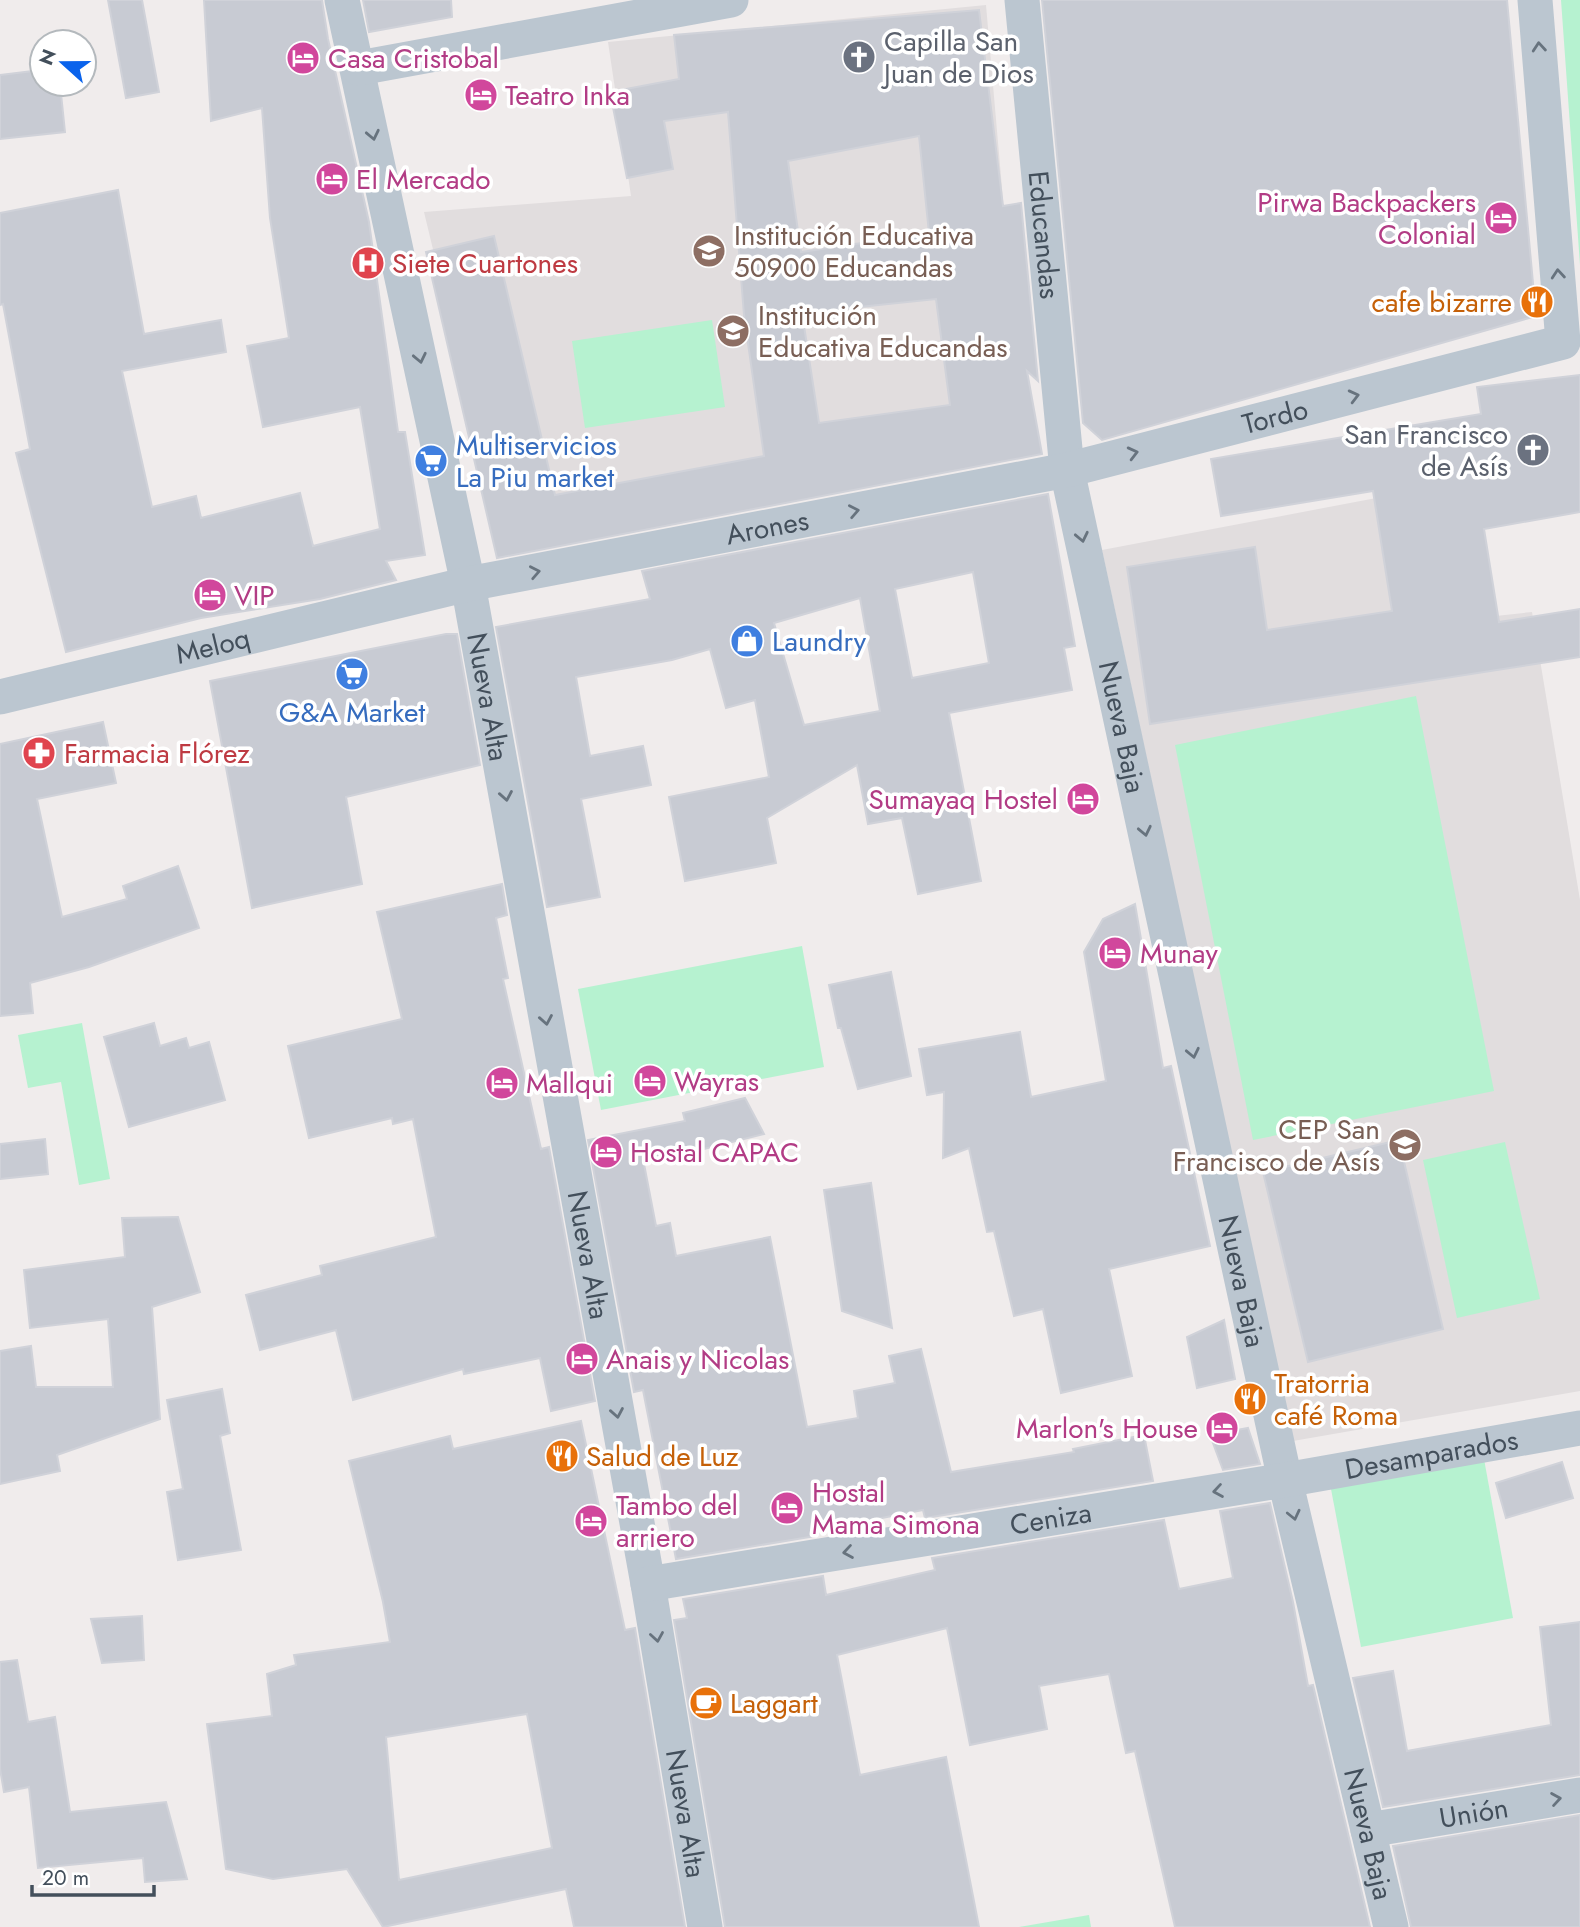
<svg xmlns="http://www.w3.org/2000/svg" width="1580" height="1927" font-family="Jost,sans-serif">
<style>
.education{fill:#e1ddde}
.green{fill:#b6f2d0}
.building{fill:#c8cbd3;stroke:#d0d2d9;stroke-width:2;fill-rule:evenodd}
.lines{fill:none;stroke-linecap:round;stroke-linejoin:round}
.minor{stroke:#bbc6d0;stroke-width:35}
.oneway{stroke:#67737e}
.labels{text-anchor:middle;stroke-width:7;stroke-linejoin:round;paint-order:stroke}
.worship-label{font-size:28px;fill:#5b616d;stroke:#fff;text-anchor:start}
.hotel-label{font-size:28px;fill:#b23c85;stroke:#fff;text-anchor:start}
.education-label{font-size:28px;fill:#785e54;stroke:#fff;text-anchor:start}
.street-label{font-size:28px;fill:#434f5b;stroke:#fff}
.health-label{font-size:28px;fill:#be3a42;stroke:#fff;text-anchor:start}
.food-label{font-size:28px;fill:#c56008;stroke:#fff;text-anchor:start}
.shop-label{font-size:28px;fill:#366cbe;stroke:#fff;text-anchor:start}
</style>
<rect width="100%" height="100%" fill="#f0ecec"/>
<g class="education">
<path d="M986,5L1025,451L504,544L424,212L631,196L608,42Z"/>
<path d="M1408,492L1421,624L1532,612L1580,900V1391L1293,1441L1102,550Z"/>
</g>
<g class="green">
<path d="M1561,0H1580V267V265Z"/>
<path d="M712,320L725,407L585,428L572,341Z"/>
<path d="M1416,696L1494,1091L1253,1140L1175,745Z"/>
<path d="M802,946L824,1067L601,1110L578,989Z"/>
<path d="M82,1023L110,1179L79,1185L61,1082L28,1088L18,1035Z"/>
<path d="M1505,1142L1540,1299L1457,1318L1423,1160Z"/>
<path d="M1484,1459L1513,1618L1361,1647L1331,1489Z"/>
<path d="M1089,1915L1091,1927H1019Z"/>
</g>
<g class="building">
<path d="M108,0H142L159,92L126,98Z"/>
<path d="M204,0H322L328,39L369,222L398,432H405L425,555L386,561L396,580L320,599L201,618L66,652L16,453L30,449L3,304L0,305V213L118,190L144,334L221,320L226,352L122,371L152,507L196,496L201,518L300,493L313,546L380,529L360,407L263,427L247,346L289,338L270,218L262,108L211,121Z"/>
<path d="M363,0H451L452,17L369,32Z"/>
<path d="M1042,0H1507L1536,316L1102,440L1083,423Z"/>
<path d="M979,10L1003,206L1021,203L1038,381L1027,371L1042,454L497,558L426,252L494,236L555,495L764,456L744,315L728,112L664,121L673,169L627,178L610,92L679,79L674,35ZM919,136L929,233L801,252L788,161ZM936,299L950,405L819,423L802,313Z"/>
<path d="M42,70V84H60L65,132L0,139V75Z"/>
<path d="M1580,375V512L1484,529L1499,622L1580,609V657L1150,724L1127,567L1255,547L1267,630L1392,611L1373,491L1221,516L1211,459L1481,414L1477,387Z"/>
<path d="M1048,494L1075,646L1064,648L1072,690L949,713L981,881L918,894L902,818L868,824L857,765L767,818L776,863L685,881L669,797L769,777L755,700L726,708L710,649L672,660L576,677L590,756L643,746L651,785L581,799L600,897L547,907L496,627L650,599L642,571ZM973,572L989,663L912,678L895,589ZM860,598L880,711L804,725L774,623Z"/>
<path d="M446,634H457L480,765L346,797L362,884L252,908L210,681Z"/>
<path d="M103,722L116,783L37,799L62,917L127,899L123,886L178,866L199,928L89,967L30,983L33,1013L0,1016V744Z"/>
<path d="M502,884L507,915L496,918L508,978L503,979L541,1149L549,1147L595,1401L551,1411L540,1358L464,1374L463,1369L353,1400L336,1330L260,1350L246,1295L322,1275L320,1266L436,1237L413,1119L393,1124L392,1118L309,1138L288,1046L402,1019L377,912Z"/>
<path d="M1135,904L1163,1068L1171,1066L1210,1246L1109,1269L1132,1376L1061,1393L1043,1309L1014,1316L994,1231L987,1232L969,1148L943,1158L944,1092L927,1095L919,1049L1020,1032L1031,1097L1106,1081L1084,952L1103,919Z"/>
<path d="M891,972L911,1076L858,1089L841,1028H838L829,985Z"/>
<path d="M154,1023L160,1046L186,1038L189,1048L209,1042L225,1100L129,1127L104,1037Z"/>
<path d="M745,1098L764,1134L644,1164L656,1226L670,1223L676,1256L770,1237L807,1427L858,1418L854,1391L895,1383L889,1356L921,1349L951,1472L1074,1452L1073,1449L1144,1435L1153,1481L925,1518L923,1510L815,1531L816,1536L676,1559L643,1390L634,1392L588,1140L685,1121L683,1113Z"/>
<path d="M45,1139L48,1174L0,1179V1144Z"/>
<path d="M1399,1140L1443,1329L1308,1362L1263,1172Z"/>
<path d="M871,1183L892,1328L842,1311L824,1190Z"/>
<path d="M178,1217L200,1292L152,1307L160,1419L57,1455L60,1471L0,1484V1351L31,1346L36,1387H113L108,1319L30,1328L24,1270L125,1257L122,1218Z"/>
<path d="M1224,1320L1235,1379L1197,1388L1187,1337Z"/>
<path d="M222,1389L230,1433L220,1436L241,1550L178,1560L167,1492L183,1489L167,1400Z"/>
<path d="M581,1421L625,1630L635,1628L685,1927H574L566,1889L383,1927L347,1869L273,1879L226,1869L207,1724L272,1716L267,1674L296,1665L294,1655L390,1642L383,1602L349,1461L450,1436L453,1449ZM527,1714L552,1848L399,1880L386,1737Z"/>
<path d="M1248,1428L1260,1464L1223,1470L1210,1435Z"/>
<path d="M1562,1462L1573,1498L1506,1518L1496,1483Z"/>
<path d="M1270,1503L1293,1602L1308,1686L1313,1685L1370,1927H1175L1135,1751L1126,1753L1109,1674L1039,1686L1047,1729L970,1745L947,1628L837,1655L860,1775L946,1757L979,1927H725L674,1620L687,1618L683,1599L823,1576L826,1595L935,1570L932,1558L1164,1520L1179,1589L1233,1578L1220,1511Z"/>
<path d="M142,1616L144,1660L102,1663L91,1619Z"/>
<path d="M1580,1622V1775L1383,1807L1353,1678L1393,1671L1407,1751L1551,1725L1540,1627Z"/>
<path d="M17,1660L28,1722L55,1717L70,1812L166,1802L187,1879L145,1882L143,1858L38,1868L29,1787L4,1792L0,1769V1662Z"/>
<path d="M1580,1815V1927H1411L1393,1846Z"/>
</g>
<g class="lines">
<g class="minor">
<path id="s1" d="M342,0L468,584L648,1584L705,1927"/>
<path id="s2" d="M1022,0L1067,470L1285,1480L1391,1927"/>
<path d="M359,68L731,0"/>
<path id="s3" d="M0,697L468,584L1067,470L1563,342L1535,0"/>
<path id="s4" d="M648,1584L1285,1480L1580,1428"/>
<path id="s5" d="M1368,1830L1580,1795"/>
</g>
</g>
<defs><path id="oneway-chevron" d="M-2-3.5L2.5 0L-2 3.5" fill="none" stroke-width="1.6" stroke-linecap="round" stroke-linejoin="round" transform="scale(1.75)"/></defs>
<g class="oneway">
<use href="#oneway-chevron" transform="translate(1539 47) rotate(-95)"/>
<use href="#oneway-chevron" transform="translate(373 135) rotate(78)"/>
<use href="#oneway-chevron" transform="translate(1558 274) rotate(-95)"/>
<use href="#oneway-chevron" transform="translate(420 358) rotate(78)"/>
<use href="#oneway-chevron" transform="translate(1354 396) rotate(-14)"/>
<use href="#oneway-chevron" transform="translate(1133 453) rotate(-14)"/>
<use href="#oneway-chevron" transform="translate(854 511) rotate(-11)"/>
<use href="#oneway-chevron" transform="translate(1082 537) rotate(78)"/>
<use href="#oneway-chevron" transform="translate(535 572) rotate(-11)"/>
<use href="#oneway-chevron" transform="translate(506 796) rotate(80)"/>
<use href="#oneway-chevron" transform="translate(1145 831) rotate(78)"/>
<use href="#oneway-chevron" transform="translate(546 1020) rotate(80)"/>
<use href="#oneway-chevron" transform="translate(1193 1053) rotate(78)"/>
<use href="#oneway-chevron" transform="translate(617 1413) rotate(80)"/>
<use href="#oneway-chevron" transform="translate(1218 1491) rotate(171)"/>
<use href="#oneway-chevron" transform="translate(1294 1515) rotate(77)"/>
<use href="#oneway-chevron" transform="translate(848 1552) rotate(171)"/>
<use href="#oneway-chevron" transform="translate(657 1637) rotate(81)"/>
<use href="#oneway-chevron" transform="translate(1556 1799) rotate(-9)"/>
</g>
<defs>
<symbol id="church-disc" viewBox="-11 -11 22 22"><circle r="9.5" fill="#6b7280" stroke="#fff"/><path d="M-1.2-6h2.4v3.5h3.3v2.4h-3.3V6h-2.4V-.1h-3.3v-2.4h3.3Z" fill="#fff"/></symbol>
<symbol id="hotel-disc" viewBox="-11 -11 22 22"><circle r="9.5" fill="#d1479c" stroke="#fff"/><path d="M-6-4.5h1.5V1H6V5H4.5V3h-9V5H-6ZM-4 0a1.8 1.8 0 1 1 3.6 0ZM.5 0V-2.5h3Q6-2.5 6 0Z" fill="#fff"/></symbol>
<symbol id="school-disc" viewBox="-11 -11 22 22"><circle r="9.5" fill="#8d6e63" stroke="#fff"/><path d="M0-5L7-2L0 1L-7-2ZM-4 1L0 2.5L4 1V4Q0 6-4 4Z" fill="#fff"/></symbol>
<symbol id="hospital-disc" viewBox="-11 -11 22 22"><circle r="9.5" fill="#e0444e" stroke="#fff"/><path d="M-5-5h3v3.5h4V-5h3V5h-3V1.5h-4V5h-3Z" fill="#fff"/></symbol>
<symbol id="restaurant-disc" viewBox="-11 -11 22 22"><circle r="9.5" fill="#e8710a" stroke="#fff"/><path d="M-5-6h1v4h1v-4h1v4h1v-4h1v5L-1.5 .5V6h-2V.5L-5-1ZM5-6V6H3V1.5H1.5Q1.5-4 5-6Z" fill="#fff"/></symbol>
<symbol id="supermarket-disc" viewBox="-11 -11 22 22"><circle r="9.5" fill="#3f7fe0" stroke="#fff"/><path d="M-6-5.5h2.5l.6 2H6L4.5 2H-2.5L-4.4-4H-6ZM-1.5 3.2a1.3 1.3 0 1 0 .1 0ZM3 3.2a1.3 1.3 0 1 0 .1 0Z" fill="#fff"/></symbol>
<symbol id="shop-disc" viewBox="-11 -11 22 22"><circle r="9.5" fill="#3f7fe0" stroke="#fff"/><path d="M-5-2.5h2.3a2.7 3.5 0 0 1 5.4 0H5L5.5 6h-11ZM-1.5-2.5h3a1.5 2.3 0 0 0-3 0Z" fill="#fff"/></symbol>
<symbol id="pharmacy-disc" viewBox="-11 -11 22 22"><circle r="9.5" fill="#e0444e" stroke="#fff"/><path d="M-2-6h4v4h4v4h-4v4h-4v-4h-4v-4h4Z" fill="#fff"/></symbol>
<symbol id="cafe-disc" viewBox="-11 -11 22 22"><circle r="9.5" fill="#e8710a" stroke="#fff"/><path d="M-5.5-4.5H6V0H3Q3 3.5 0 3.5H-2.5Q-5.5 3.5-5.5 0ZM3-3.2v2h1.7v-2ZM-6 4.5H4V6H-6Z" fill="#fff"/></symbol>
</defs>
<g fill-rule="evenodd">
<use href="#church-disc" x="840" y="38" width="38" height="38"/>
<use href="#hotel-disc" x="284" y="39" width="38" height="38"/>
<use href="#hotel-disc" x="462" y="76" width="38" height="38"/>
<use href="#hotel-disc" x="313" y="160" width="38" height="38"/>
<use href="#hotel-disc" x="1482" y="199" width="38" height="38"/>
<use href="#school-disc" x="690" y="232" width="38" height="38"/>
<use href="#hospital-disc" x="349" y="244" width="38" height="38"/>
<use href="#restaurant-disc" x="1518" y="283" width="38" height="38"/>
<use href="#school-disc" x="714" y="312" width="38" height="38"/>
<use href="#church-disc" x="1514" y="431" width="38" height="38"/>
<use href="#supermarket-disc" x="412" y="442" width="38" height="38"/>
<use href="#hotel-disc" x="191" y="576" width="38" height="38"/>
<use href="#shop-disc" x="728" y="622" width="38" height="38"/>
<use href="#supermarket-disc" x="333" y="655" width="38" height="38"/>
<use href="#pharmacy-disc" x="20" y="734" width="38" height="38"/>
<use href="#hotel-disc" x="1064" y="780" width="38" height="38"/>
<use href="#hotel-disc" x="1096" y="934" width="38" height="38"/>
<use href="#hotel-disc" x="631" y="1062" width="38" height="38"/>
<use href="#hotel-disc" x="483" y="1064" width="38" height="38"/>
<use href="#school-disc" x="1386" y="1126" width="38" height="38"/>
<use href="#hotel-disc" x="587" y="1133" width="38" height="38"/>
<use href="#hotel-disc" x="563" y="1340" width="38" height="38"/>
<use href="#restaurant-disc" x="1231" y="1380" width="38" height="38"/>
<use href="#hotel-disc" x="1203" y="1409" width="38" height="38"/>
<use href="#restaurant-disc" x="543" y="1437" width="38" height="38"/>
<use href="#hotel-disc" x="768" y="1489" width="38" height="38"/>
<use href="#hotel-disc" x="572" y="1502" width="38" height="38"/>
<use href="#cafe-disc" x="687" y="1684" width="38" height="38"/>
</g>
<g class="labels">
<g class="worship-label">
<text x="884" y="51">Capilla San<tspan x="884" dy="32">Juan de Dios</tspan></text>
<text x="1508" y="444" text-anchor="end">San Francisco<tspan x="1508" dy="32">de Asís</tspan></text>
</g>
<g class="hotel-label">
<text x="328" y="68">Casa Cristobal</text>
<text x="505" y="105">Teatro Inka</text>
<text x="356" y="189">El Mercado</text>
<text x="1476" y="212" text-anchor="end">Pirwa Backpackers<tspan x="1476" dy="32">Colonial</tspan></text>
<text x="234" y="605">VIP</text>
<text x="1058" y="809" text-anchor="end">Sumayaq Hostel</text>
<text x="1140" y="963">Munay</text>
<text x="674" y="1091">Wayras</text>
<text x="526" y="1093">Mallqui</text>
<text x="630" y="1162">Hostal CAPAC</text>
<text x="606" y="1369">Anais y Nicolas</text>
<text x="1198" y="1438" text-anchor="end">Marlon's House</text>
<text x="812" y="1502">Hostal<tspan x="812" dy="32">Mama Simona</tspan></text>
<text x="616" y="1515">Tambo del<tspan x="616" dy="32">arriero</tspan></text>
</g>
<g class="education-label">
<text x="734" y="245">Institución Educativa<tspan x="734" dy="32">50900 Educandas</tspan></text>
<text x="758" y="325">Institución<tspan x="758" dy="32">Educativa Educandas</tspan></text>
<text x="1380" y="1139" text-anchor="end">CEP San<tspan x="1380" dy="32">Francisco de Asís</tspan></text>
</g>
<g class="street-label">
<text dy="10" stroke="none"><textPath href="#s2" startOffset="236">Educandas</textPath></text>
<text dy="10" stroke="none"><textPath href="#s3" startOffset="1306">Tordo</textPath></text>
<text dy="10" stroke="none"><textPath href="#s3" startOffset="786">Arones</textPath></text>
<text dy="10" stroke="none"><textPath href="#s3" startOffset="219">Meloq</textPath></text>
<text dy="10" stroke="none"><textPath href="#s1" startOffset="712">Nueva Alta</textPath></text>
<text dy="10" stroke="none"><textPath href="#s2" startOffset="735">Nueva Baja</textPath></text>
<text dy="10" stroke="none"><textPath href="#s1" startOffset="1279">Nueva Alta</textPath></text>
<text dy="10" stroke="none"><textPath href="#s2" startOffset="1302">Nueva Baja</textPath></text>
<text dy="10" stroke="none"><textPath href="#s4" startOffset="794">Desamparados</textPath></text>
<text dy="10" stroke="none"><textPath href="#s4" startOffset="408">Ceniza</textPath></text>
<text dy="10" stroke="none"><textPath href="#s5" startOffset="107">Unión</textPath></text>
<text dy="10" stroke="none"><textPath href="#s1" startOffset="1846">Nueva Alta</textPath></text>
<text dy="10" stroke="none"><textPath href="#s2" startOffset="1869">Nueva Baja</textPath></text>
</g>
<g class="health-label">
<text x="392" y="273">Siete Cuartones</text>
<text x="64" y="763">Farmacia Flórez</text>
</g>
<g class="food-label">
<text x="1512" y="312" text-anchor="end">cafe bizarre</text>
<text x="1274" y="1393">Tratorria<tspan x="1274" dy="32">café Roma</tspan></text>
<text x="586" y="1466">Salud de Luz</text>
<text x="730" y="1713">Laggart</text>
</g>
<g class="shop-label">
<text x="456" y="455">Multiservicios<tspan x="456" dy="32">La Piu market</tspan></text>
<text x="772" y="651">Laundry</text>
<text x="352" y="722" text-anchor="middle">G&amp;A Market</text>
</g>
</g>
<g transform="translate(63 63) rotate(291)"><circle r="33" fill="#ffffff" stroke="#b4b9bd" stroke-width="2"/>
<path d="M0-5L12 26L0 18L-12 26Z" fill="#0a63ec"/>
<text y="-10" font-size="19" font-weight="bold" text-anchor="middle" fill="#434f5b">N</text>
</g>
<path d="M32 1885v10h122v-10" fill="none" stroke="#434f5b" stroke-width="3.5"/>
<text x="42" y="1885" font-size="21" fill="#434f5b" stroke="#ffffff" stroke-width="5" paint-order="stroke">20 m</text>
</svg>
